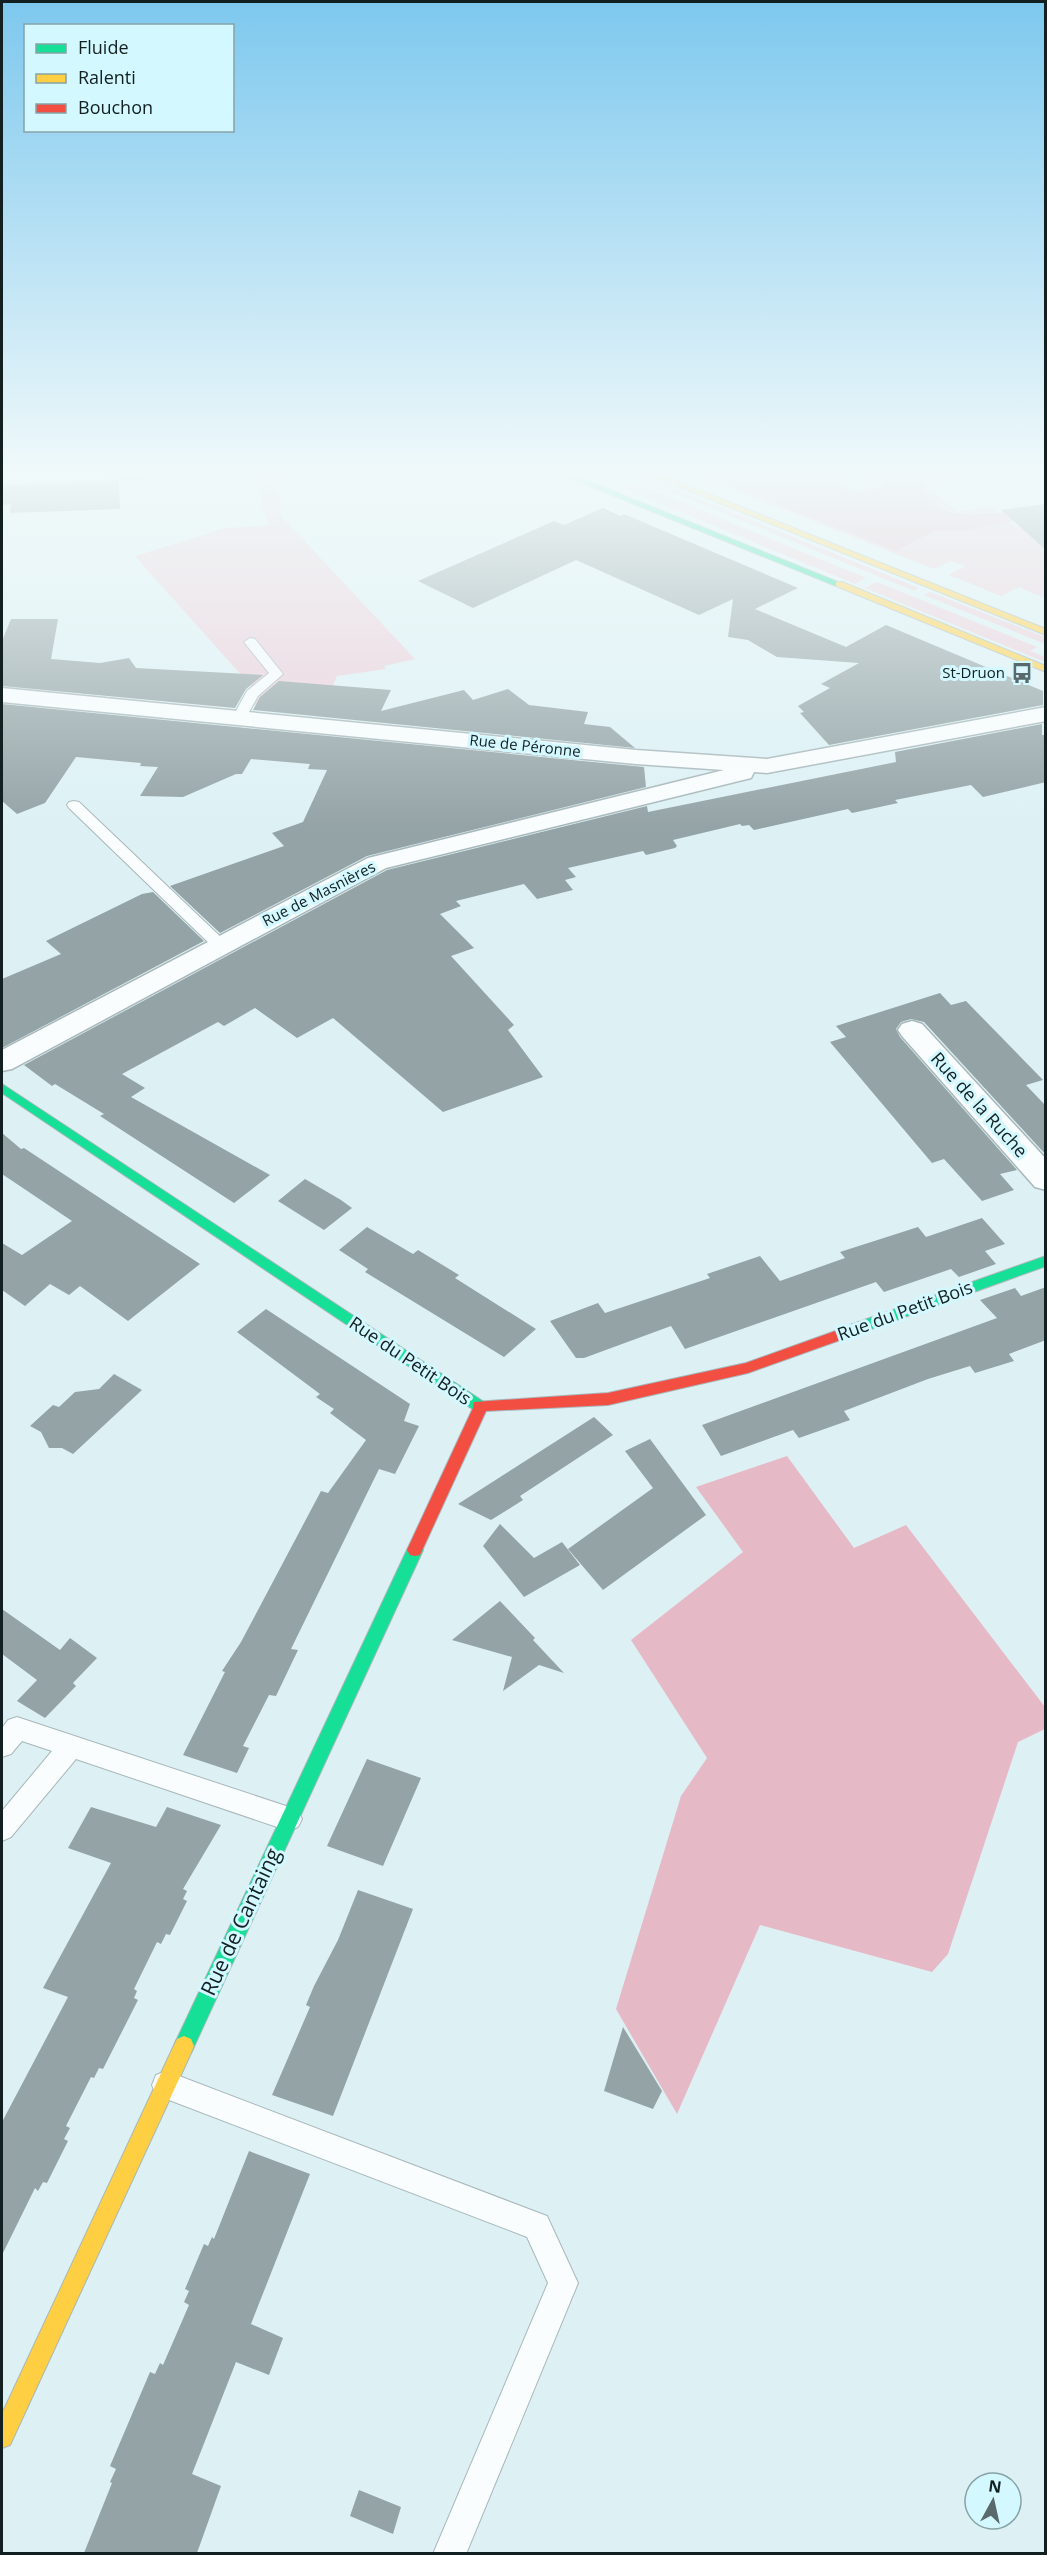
<svg xmlns="http://www.w3.org/2000/svg" width="1047" height="2555" font-family="'Open Sans',sans-serif">
<style>
.green{fill:#eccfd8}
.forest{fill:#e6b9c6}
.building{fill:#94a3a6}
.lines{fill:none;stroke-linecap:round;stroke-linejoin:round}
.lane-casing{stroke:#a8b7ba;stroke-width:2}
.street-casing{stroke:#a8b7ba;stroke-width:3}
.fast-casing{stroke:#a8b7ba;stroke-width:2}
.slow-casing{stroke:#a8b7ba;stroke-width:2}
.jam-casing{stroke:#a8b7ba;stroke-width:2}
.lane{fill:#fafdfe;fill-rule:evenodd}
.street{fill:#fafdfe;fill-rule:evenodd}
.fast{fill:#16e098;fill-rule:evenodd}
.slow{fill:#ffcf43;fill-rule:evenodd}
.jam{fill:#f24e42;fill-rule:evenodd}
.labels{text-anchor:middle;stroke-width:6;stroke-linejoin:round;paint-order:stroke}
.far-poi-label{font-size:15px;fill:#122022;stroke:#d3f8ff;text-anchor:end}
.far-street-label{font-size:15px;fill:#122022;stroke:#d3f8ff}
.street-label{font-size:18px;fill:#122022;stroke:#d3f8ff}
.near-street-label{font-size:21px;fill:#122022;stroke:#d3f8ff}
</style>
<rect width="100%" height="100%" fill="#ddf1f5"/>
<g class="green">
<path d="M684,470H833L854,489L876,486L859,470H1005L939,478L943,483L930,486L956,512L993,507L1015,527L1030,525L1033,539L1045,548V598L1019,587L1001,596L949,575L965,566L951,561L934,569Z"/>
<path d="M277,475L281,516L415,659L384,666L386,669L337,676L321,711L242,704L251,686L135,556L226,528L270,525L262,506L259,476Z"/>
<path d="M643,476L919,588L914,591L638,478Z"/>
<path d="M629,481L866,578L855,584L621,487Z"/>
<path d="M877,582L1037,647L1030,651L1045,657V662L865,588Z"/>
<path d="M930,592L1045,637V644L924,595Z"/>
</g>
<g class="forest">
<path d="M690,470H821L845,489L862,493L880,488L890,475L901,472L922,476L924,479C920,522 979,515 1005,512L1016,520L964,531L936,530L896,551Z"/>
<path d="M787,1456L854,1548L906,1525L1045,1707V1729L1018,1742L948,1954L932,1972L760,1925L677,2114L616,2009L681,1796L707,1758L631,1640L743,1552L696,1487Z"/>
</g>
<g class="building">
<path d="M119,481L120,509L10,513L11,504L2,505V487Z"/>
<path d="M1046,504V550L1001,510Z"/>
<path d="M603,508L621,516L624,514L798,588L755,609L846,647L886,625L1043,691V705L829,745L800,713L804,712L798,706L830,688L821,684L859,663L777,657L748,640L728,637L733,599L699,615L576,560L473,608L418,581L554,521L564,525Z"/>
<path d="M11,619H58L51,659L100,663L129,658L136,668L263,675L246,689L235,708L2,686V641Z"/>
<path d="M279,681L391,690L381,711L464,690L473,700L508,689L529,705L588,712L584,724L610,727L635,748L253,710L260,697Z"/>
<path d="M2,704L644,767L646,787L367,856L220,933L170,886L284,846L272,833L303,822L327,770L308,769L310,764L251,759L242,774H236L183,797L140,796L158,767L140,766L141,763L76,757L45,803L17,814L2,801Z"/>
<path d="M1042,724V735H1046V782L983,797L971,785L895,800L898,803L852,813L848,809L754,830L749,825L742,826L740,824L673,840L677,846L675,848L646,855L643,851L568,868L576,877L565,880L573,890L537,899L524,884L456,901L461,906L440,914L474,948L451,956L514,1025L508,1030L543,1077L443,1112L333,1018L297,1038L255,1008L224,1026L218,1022L122,1074L145,1088L131,1097L270,1175L234,1203L100,1116L104,1114L55,1084L52,1086L24,1065L387,870L647,806L648,812L896,762L895,752Z"/>
<path d="M153,892L204,941L2,1048V979L61,954L46,941L142,894Z"/>
<path d="M940,993L951,1005L966,1001L1043,1080L1026,1085L1046,1106V1155L924,1022L911,1019L901,1022L896,1029L900,1037L1017,1170L1000,1174L1014,1190L982,1201L944,1159L932,1163L830,1042L846,1037L836,1026Z"/>
<path d="M2,1133L21,1149L24,1148L200,1264L128,1321L80,1286L69,1295L50,1284L25,1306L2,1290V1243L22,1255L72,1221L2,1174Z"/>
<path d="M305,1179L341,1200L352,1208L324,1230L278,1201Z"/>
<path d="M982,1218L1005,1244L985,1251L996,1264L959,1277L951,1269L884,1292L876,1282L685,1349L671,1326L584,1358H576L550,1321L598,1303L605,1313L710,1278L707,1274L760,1256L780,1281L845,1258L840,1252L918,1227L926,1237Z"/>
<path d="M367,1227L413,1254L418,1250L459,1275L455,1278L536,1329L504,1357L365,1272L368,1269L339,1250Z"/>
<path d="M1046,1287V1340L1009,1354L1014,1361L975,1373L970,1366L928,1379L844,1411L850,1420L799,1438L793,1430L721,1456L702,1425L997,1318L980,1300L1015,1288L1021,1296Z"/>
<path d="M266,1309L410,1404L404,1421L419,1426L395,1474L379,1469L291,1649L298,1650L276,1696L269,1695L243,1746L249,1748L237,1773L183,1755L225,1672L222,1671L241,1642L321,1491L328,1493L366,1440L330,1413L334,1409L316,1397L320,1394L237,1332Z"/>
<path d="M114,1374L142,1390L73,1454L62,1448H49L41,1432L30,1426L53,1405L59,1407L75,1392L99,1389Z"/>
<path d="M594,1417L613,1435L520,1496L523,1500L491,1520L458,1504Z"/>
<path d="M650,1439L706,1515L603,1590L568,1549L653,1488L625,1451Z"/>
<path d="M500,1524L534,1558L562,1542L580,1565L524,1597L483,1546Z"/>
<path d="M500,1601L535,1638L533,1640L564,1673L539,1665L503,1691L512,1657L452,1640Z"/>
<path d="M2,1609L60,1650L70,1638L97,1658L73,1683L76,1686L45,1718L17,1701L37,1680L2,1654Z"/>
<path d="M367,1759L421,1778L383,1866L327,1846Z"/>
<path d="M91,1807L156,1827L167,1807L221,1825L183,1889L187,1891L183,1899L187,1901L170,1935L166,1934L161,1944L157,1942L134,1989L137,1991L134,1998L138,2000L103,2069L99,2068L94,2078L91,2077L66,2126L70,2128L64,2139L68,2141L47,2183L43,2182L38,2191L35,2188L2,2255V2122L68,1997L43,1988L111,1863L68,1848Z"/>
<path d="M358,1890L413,1909L333,2116L272,2095L310,2007L306,2005L314,1986L338,1940Z"/>
<path d="M623,2027L662,2091L653,2109L604,2091Z"/>
<path d="M249,2151L310,2174L251,2324L283,2338L269,2375L236,2362L192,2474L221,2486L197,2553H84L112,2483L110,2482L116,2469L110,2466L150,2372L155,2374L160,2363L163,2365L189,2305L184,2302L189,2291L185,2289L204,2244L208,2246L212,2237L214,2239Z"/>
<path d="M359,2490L401,2507L393,2534L350,2516Z"/>
</g>
<g class="lines">
<defs>
<g id="lane">
<path d="M250,638L255,639L283,674L258,696L244,721L239,722L232,718L247,691L269,673L244,642Z"/>
<path d="M74,801L79,802L226,942L228,945L226,948H214L69,808L67,805L69,802Z"/>
<path d="M17,1717L289,1807L298,1811L302,1819L298,1827L289,1831L76,1759L11,1837L2,1841V1811L52,1751L22,1741L11,1754L2,1757V1728L8,1720Z"/>
<path d="M166,2071L547,2216L578,2283L466,2554H433L548,2283L527,2237L156,2095L152,2085L156,2075Z"/>
</g>
<g id="street">
<path d="M63,470H182L173,476L2,485V473Z"/>
<path d="M1028,470H1046V483L1039,481Z"/>
<path d="M2,688L636,750L767,759L1046,707V721L767,773L754,772L751,778L386,868L12,1069L2,1071V1050L368,858L724,770L636,764L2,702Z"/>
<path d="M912,1021L922,1024L1046,1159V1190L1035,1187L902,1036L898,1030L902,1024Z"/>
</g>
<g id="fast">
<path d="M550,470H561L843,584L836,586Z"/>
<path d="M2,1084L484,1402L486,1406L484,1410H474L2,1093Z"/>
<path d="M1046,1256V1266L860,1333H850L848,1329L850,1325Z"/>
<path d="M415,1544L420,1545L423,1550L191,2053L184,2056L177,2053L174,2046L177,2039L407,1550L410,1545Z"/>
</g>
<g id="slow">
<path d="M638,470H649L1046,629V635Z"/>
<path d="M836,582H842L1046,666V672L836,586Z"/>
<path d="M184,2036L191,2039L194,2046L191,2053L10,2445L2,2448V2414L177,2039Z"/>
</g>
<path id="jam" d="M855,1324L860,1325L862,1329L860,1333L748,1373L608,1405L486,1411L420,1555L415,1556L410,1555L407,1550L473,1408L474,1402L608,1393L746,1363Z"/>
</defs>
<use href="#lane" class="lane-casing"/>
<use href="#street" class="street-casing"/>
<use href="#fast" class="fast-casing"/>
<use href="#slow" class="slow-casing"/>
<use href="#jam" class="jam-casing"/>
<use href="#lane" class="lane"/>
<use href="#street" class="street"/>
<use href="#fast" class="fast"/>
<use href="#slow" class="slow"/>
<use href="#jam" class="jam"/>
</g>
<linearGradient id="sky" x2="0" y2="1"><stop stop-color="#7dc8ee"/><stop offset="0.57" stop-color="#f0f9fa"/><stop offset="1" stop-color="#f0f9fa" stop-opacity="0"/></linearGradient>
<rect width="1047" height="828" fill="url(#sky)"/>
<defs>
<symbol id="bus-bare" viewBox="-9 -9 18 18"><path d="M-5-6H5V4H4V6H2V4H-2V6H-4V4H-5ZM-3.5-4V0h7V-4ZM-3.5 1.2v1.5H-2V1.2ZM2 1.2v1.5H3.5V1.2Z" fill="#59696c" stroke="#d3f8ff" stroke-width="2.5" paint-order="stroke"/></symbol>
</defs>
<g fill-rule="evenodd">
<use href="#bus-bare" x="1007" y="658" width="30" height="30"/>
</g>
<g class="labels">
<g class="far-poi-label">
<text x="1005" y="678">St-Druon</text>
</g>
<g class="far-street-label">
<text transform="translate(525 746) rotate(6)" y="5">Rue de Péronne</text>
<text transform="translate(319 894) rotate(-27)" y="5">Rue de Masnières</text>
</g>
<g class="street-label">
<text transform="translate(979 1105) rotate(48)" y="6">Rue de la Ruche</text>
<text transform="translate(905 1311) rotate(-20)" y="6">Rue du Petit Bois</text>
<text transform="translate(410 1361) rotate(34)" y="6">Rue du Petit Bois</text>
</g>
<g class="near-street-label">
<text transform="translate(241 1922) rotate(-65)" y="7">Rue de Cantaing</text>
</g>
</g>
<rect width="1047" height="2555" fill="none" stroke="#122022" stroke-width="6"/>
<rect x="24" y="24" width="210" height="108" fill="#d3f8ff" stroke="#86a2a7" stroke-width="1.5"/>
<rect x="36" y="44" width="30" height="9" fill="#16e098" stroke="#86a2a7" stroke-width="1.5"/>
<text x="78" y="54" font-size="18" fill="#122022">Fluide</text>
<rect x="36" y="74" width="30" height="9" fill="#ffcf43" stroke="#86a2a7" stroke-width="1.5"/>
<text x="78" y="84" font-size="18" fill="#122022">Ralenti</text>
<rect x="36" y="104" width="30" height="9" fill="#f24e42" stroke="#86a2a7" stroke-width="1.5"/>
<text x="78" y="114" font-size="18" fill="#122022">Bouchon</text>
<g transform="translate(993 2501) rotate(8)"><circle r="28" fill="#d3f8ff" stroke="#86a2a7" stroke-width="1.5"/>
<path d="M0-4.5L10 22L0 15L-10 22Z" fill="#59696c"/>
<text y="-9" font-size="16" font-weight="bold" text-anchor="middle" fill="#122022">N</text>
</g>
</svg>
